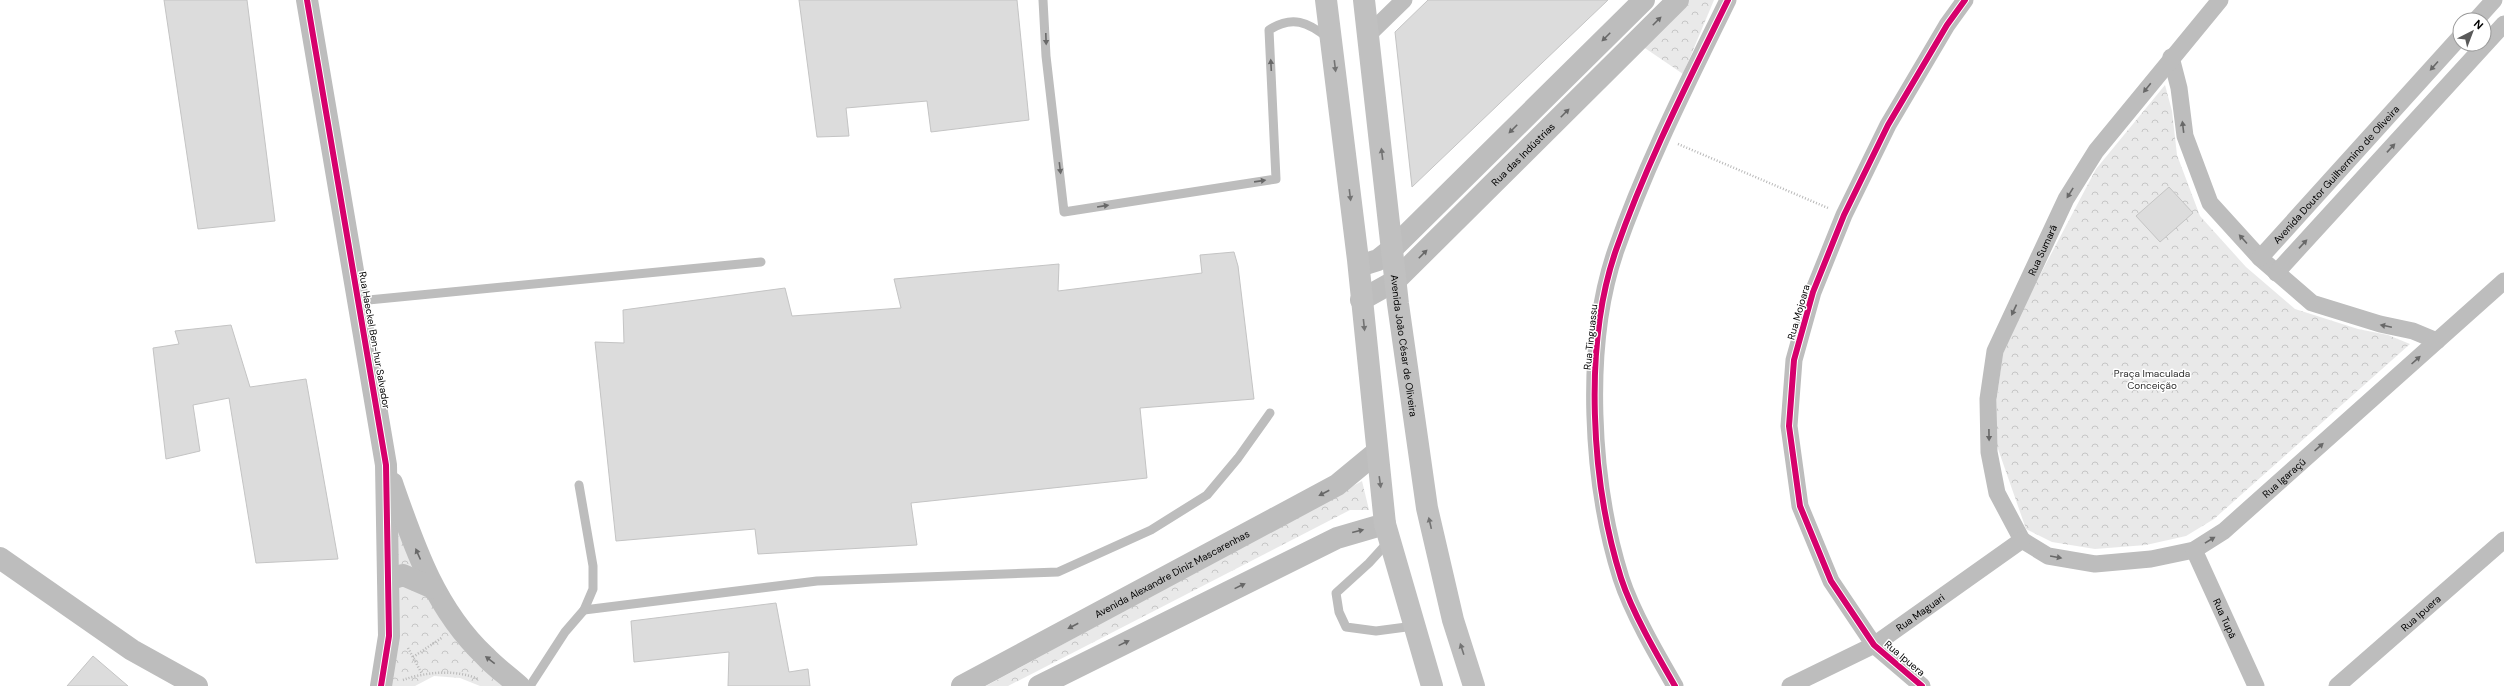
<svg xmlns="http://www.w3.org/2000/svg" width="2504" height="686" font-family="'DM Sans',sans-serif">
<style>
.park{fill:url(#park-crowns)}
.building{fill:#dcdcdc;stroke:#c4c4c4}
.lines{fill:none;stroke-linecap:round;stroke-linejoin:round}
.path{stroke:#b8b8b8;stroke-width:2.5;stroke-dasharray:1 2;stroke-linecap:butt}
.service{stroke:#bdbdbd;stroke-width:9}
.minor{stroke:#bdbdbd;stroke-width:17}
.tertiary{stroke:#bdbdbd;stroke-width:22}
.secondary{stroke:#c0c0c0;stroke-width:22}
.cycleway-casing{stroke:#fff;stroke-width:8}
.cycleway{stroke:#d6006c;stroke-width:6}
.oneway{fill:#686868}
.oneway2{fill:#737373}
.labels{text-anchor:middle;stroke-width:3;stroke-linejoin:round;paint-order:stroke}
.street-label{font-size:10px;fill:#000;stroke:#fff}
.park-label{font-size:10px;fill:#2e2e2e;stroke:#fff}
</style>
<defs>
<pattern id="park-crowns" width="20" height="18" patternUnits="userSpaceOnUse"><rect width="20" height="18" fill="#e9e9e9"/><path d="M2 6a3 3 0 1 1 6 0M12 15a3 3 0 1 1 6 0" fill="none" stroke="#c6c6c6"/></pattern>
</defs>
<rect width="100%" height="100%" fill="#fff"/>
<g class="park">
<path d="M1684,0H1714L1683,74L1639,44Z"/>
<path d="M2165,85L2172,111L2177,155L2200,216L2246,267L2295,309L2358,329L2388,335L2410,344L2214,519L2186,536L2146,545L2095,549L2052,542L2026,529L1997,446V397L2003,353L2030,294L2096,169Z"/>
<path d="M1362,481L1369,510H1350L1008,686H986Z"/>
<path d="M392,502L414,572L394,567Z"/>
<path d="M396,581L417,583L503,686H480L460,678L434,676L415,686H385Z"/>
</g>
<g class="building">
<path d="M164,0H247L275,221L198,229Z"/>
<path d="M799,0H1017L1029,120L931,132L927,101L846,108L849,136L817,137Z"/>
<path d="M1428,0H1608L1412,187L1395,32Z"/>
<path d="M2169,187L2193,213L2160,242L2136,216Z"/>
<path d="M1234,252L1238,266L1254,399L1140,408L1147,478L911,503L917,545L758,554L755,529L616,541L595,342L624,343L623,310L785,288L792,316L901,308L894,279L1059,264L1058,291L1202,273L1200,255Z"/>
<path d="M231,325L250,387L306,379L338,559L256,563L229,398L193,405L200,451L166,459L153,348L179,344L175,331Z"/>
<path d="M776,603L789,672L808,669L810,686H728L729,652L634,662L631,621Z"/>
<path d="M93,656L128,686H67Z"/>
</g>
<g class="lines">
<g class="path">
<path d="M1678,144L1828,208"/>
<path d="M408,648L422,674"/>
<path d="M413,657L443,637"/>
<path d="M403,680C425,672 456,669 478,679"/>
</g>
<g class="service">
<path d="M1043,0L1046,56L1064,212L1276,179L1269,30C1292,15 1308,22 1328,38"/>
<path d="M358,301L761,262"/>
<path d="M1389,541L1369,563L1336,593L1339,612L1346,627L1376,631L1414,626"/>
<path d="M584,610L817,581L1058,572L1151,530L1207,495L1238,458L1270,413"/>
<path d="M530,686L565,632L584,610L593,589V566L579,485"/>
</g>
<g class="minor">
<path d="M2476,20L2494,0"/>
<path d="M1368,35L1404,0"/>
<path d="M2171,57L2179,88L2185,136L2210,203L2260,258L2312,303L2380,324L2413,331L2437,341"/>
<path id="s1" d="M2260,258L2460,37"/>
<path d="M2276,273L2504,24"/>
<path id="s2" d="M2022,540L1997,493L1989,452L1988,399L1995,351L2066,199L2096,151L2220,0"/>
<path id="s3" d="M2022,540L2048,556L2095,564L2151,559L2194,550L2224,531L2504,281"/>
<path id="s4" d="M2194,550L2256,686"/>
<path d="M1675,686C1657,655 1632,612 1621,578C1591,483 1583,345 1616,250C1646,164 1688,82 1728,0"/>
<path id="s5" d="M1790,686L1874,645L2022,540"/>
<path d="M1922,686L1874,645L1831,581L1800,506L1789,426L1794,360L1813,292L1844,215L1888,125L1947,25L1965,0"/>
<path id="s6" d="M2337,686L2504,540"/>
</g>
<g class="tertiary">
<path d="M307,0L386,465L389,636L381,686"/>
<path d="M1359,266L1378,260L1393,248L1644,0"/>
<path id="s7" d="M1361,300L1395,281L1678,0"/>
<path d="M392,483C414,546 435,609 485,656C495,667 508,676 519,686"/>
<path d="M0,558L132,650L197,686"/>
<path d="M388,580L403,575L433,588"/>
<path id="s8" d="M962,686L1337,485L1377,452"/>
<path d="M1039,686L1337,538L1385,524"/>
</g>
<g class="secondary">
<path d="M1326,0L1358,260L1385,524L1432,686"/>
<path id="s9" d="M1364,0L1398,304L1427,508L1453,620L1474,686"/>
</g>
<defs>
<g id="cycleway">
<path d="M307,0L386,465L389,636L381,686"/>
<path d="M1675,686C1657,655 1632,612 1621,578C1591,483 1583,345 1616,250C1646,164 1688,82 1728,0"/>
<path d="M1922,686L1874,645L1831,581L1800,506L1789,426L1794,360L1813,292L1844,215L1888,125L1947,25L1965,0"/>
</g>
</defs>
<use href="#cycleway" class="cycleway-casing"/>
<use href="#cycleway" class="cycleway"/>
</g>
<defs><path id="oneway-solid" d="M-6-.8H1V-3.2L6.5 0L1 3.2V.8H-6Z"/></defs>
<g class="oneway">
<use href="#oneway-solid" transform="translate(1657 21) rotate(-45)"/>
<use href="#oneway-solid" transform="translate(1606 37) rotate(135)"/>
<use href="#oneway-solid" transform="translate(1046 39) rotate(88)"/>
<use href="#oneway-solid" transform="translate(1271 65) rotate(-93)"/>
<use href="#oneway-solid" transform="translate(2434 66) rotate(132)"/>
<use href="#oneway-solid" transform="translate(2147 88) rotate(129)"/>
<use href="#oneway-solid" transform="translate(1565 113) rotate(-45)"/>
<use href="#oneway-solid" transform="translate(2183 127) rotate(-97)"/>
<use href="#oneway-solid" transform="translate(1513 129) rotate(135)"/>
<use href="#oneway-solid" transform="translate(2391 148) rotate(-47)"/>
<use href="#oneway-solid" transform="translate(1060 168) rotate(83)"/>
<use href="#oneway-solid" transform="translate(1260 181) rotate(-8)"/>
<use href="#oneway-solid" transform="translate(2070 193) rotate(122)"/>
<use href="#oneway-solid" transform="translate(1103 206) rotate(-9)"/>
<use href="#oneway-solid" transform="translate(2243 239) rotate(-132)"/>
<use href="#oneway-solid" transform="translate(2303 244) rotate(-47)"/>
<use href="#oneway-solid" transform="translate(1423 254) rotate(-45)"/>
<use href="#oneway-solid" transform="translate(2014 310) rotate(115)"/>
<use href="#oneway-solid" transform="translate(2386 326) rotate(-168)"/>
<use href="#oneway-solid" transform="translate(2416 360) rotate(-42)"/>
<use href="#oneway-solid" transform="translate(1989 435) rotate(89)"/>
<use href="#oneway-solid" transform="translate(2319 447) rotate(-42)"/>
<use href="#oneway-solid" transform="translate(1324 493) rotate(152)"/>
<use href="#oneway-solid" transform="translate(1358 531) rotate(-14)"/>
<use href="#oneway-solid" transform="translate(2210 540) rotate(-31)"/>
<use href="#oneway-solid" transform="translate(418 554) rotate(-114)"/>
<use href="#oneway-solid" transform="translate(2056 557) rotate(10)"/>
<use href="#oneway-solid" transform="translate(1240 586) rotate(-26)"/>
<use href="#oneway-solid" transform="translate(1073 626) rotate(152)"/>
<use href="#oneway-solid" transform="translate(1124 643) rotate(-26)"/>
<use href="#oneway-solid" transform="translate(490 660) rotate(-142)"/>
</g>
<g class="oneway2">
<use href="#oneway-solid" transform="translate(1335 66) rotate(83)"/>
<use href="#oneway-solid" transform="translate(1382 154) rotate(-97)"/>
<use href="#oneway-solid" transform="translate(1350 195) rotate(83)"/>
<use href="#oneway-solid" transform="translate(1364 325) rotate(84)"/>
<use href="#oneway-solid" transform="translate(1380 482) rotate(82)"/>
<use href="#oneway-solid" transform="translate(1430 523) rotate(-103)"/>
<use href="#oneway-solid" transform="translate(1462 649) rotate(-108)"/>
</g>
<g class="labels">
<g class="street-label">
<text dy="4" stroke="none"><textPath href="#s7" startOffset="219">Rua das Indústrias</textPath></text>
<text dy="4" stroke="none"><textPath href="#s1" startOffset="113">Avenida Doutor Guilhermino de Oliveira</textPath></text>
<text dy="4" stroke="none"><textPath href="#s2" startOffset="308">Rua Sumarã</textPath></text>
<text transform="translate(1798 312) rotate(-74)" y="4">Rua Mojoara</text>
<text transform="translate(1590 337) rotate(-84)" y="4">Rua Tinguassu</text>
<text transform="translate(375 340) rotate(80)" y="4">Rua Haeckel Ben-hur Salvador</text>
<text dy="4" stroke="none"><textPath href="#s9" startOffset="348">Avenida João César de Oliveira</textPath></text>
<text dy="4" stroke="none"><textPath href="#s3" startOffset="294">Rua Igaraçú</textPath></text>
<text dy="4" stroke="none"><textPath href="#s8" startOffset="238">Avenida Alexandre Diniz Mascarenhas</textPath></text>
<text dy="4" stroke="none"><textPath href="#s5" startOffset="150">Rua Maguari</textPath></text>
<text dy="4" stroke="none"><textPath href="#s6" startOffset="111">Rua Ipuera</textPath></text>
<text dy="4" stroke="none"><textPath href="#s4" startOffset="75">Rua Tupã</textPath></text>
<text transform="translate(1905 658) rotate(40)" y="4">Rua Ipuera</text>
</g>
<g class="park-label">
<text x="2152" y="377">Praça Imaculada<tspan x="2152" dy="12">Conceição</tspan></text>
</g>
</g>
<g transform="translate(2472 32) rotate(42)"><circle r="19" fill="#ffffff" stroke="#999999"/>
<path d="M0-3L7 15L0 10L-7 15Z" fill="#595959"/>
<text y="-6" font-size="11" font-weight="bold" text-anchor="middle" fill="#000000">N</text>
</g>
</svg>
